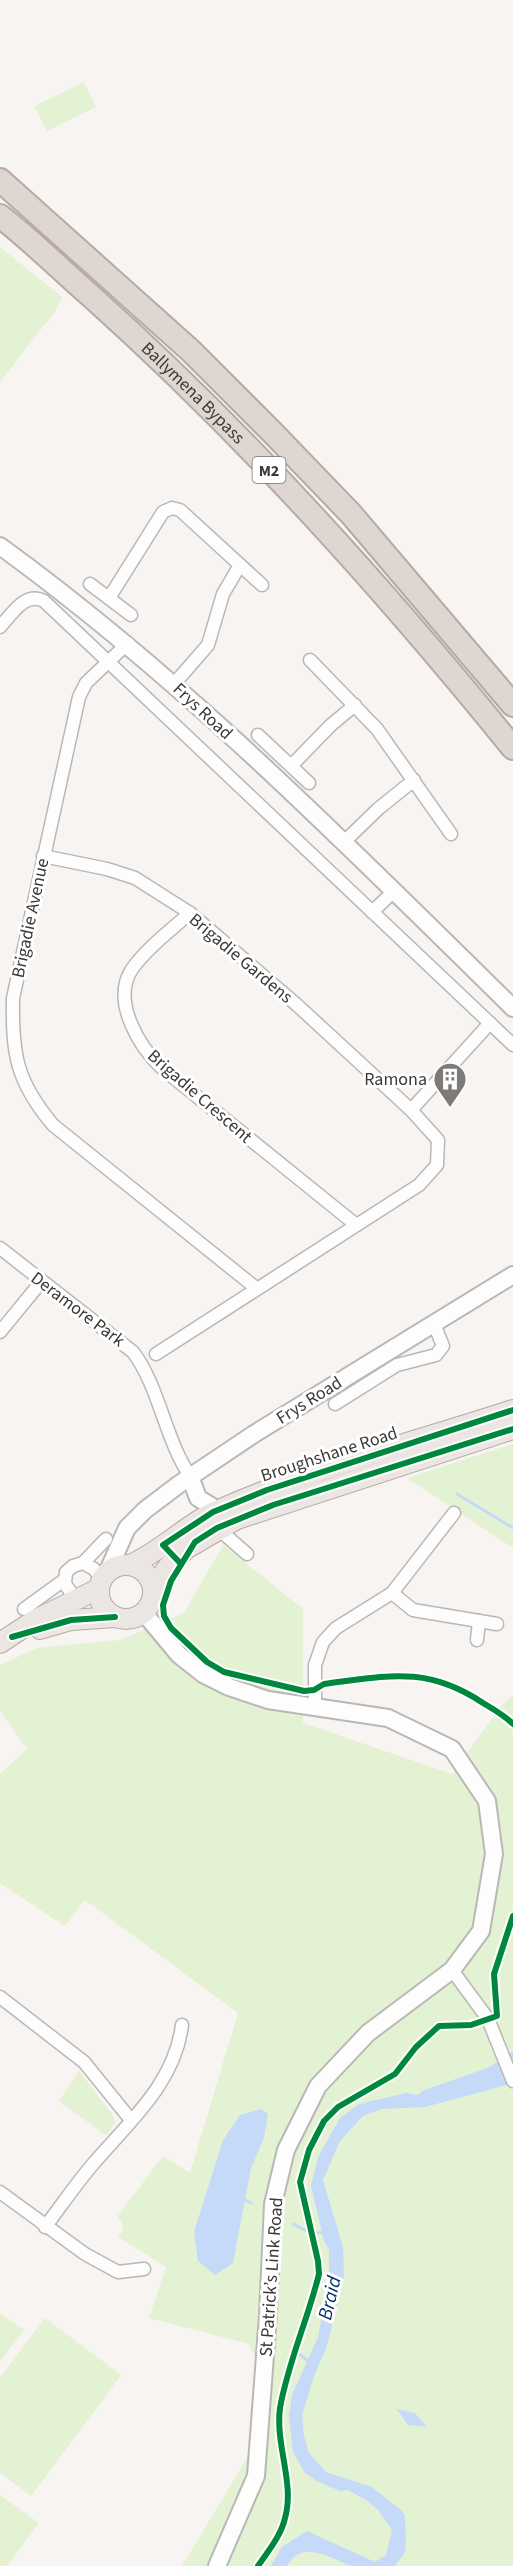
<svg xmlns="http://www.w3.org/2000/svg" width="513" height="2566" font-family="'Source Sans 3',sans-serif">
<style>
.green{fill:#e3f2d3}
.water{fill:#c5d9f8}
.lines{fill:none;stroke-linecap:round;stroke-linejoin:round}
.stream{stroke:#c5d9f8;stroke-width:3}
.minor-casing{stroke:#bab8b6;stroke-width:15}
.tertiary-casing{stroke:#bab8b6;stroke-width:20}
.primary-casing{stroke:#b6aaa4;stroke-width:22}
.motorway-casing{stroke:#b6aaa4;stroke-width:26}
.minor{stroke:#fefdfd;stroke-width:12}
.tertiary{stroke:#fefdfd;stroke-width:16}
.primary{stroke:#ece6e2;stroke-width:20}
.motorway{stroke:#dfd5d1;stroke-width:22}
.cycleway-casing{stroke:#fff;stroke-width:10}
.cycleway{stroke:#00873e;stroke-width:6}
.labels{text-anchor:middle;stroke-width:6;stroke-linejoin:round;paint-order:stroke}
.shield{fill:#fff;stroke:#767473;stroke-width:1.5}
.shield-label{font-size:16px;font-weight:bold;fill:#3b3937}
.street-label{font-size:18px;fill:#3b3937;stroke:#fff}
.poi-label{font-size:18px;fill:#3b3937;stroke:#fff;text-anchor:end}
.water-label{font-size:20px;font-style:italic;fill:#012e6c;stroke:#fff}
</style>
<rect width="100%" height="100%" fill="#f7f4f2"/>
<g class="green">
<path d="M84,82L96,107L47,131L34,106Z"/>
<path d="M0,247L62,297L56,310L0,382Z"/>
<path d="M513,1444V1548L407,1478Z"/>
<path d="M223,1545L303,1609V1723L452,1774L502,1705L513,1695V2566H182L247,2458L260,2415L266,2379L249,2344L149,2318L166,2267L118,2237L123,2230L121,2221L117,2217L163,2156L190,2173L238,2013L85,1900L65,1926L0,1883V1774L27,1749L0,1711V1665L37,1648L120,1640L184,1613Z"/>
<path d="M79,2071L113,2116L115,2122L107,2136L59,2101Z"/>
<path d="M0,2313L24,2330L0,2362Z"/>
<path d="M45,2318L121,2375L31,2496L0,2473V2378Z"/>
<path d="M0,2495L39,2523L7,2566H0Z"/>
</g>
<g class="water">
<path d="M513,2051V2081L510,2084L425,2107L381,2109L363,2116L340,2141L323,2180L343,2247L344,2276L327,2346L314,2376L302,2415L304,2436L309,2453L326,2472L372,2487L401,2510L405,2516L406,2542L405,2552L395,2566C383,2566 365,2566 353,2566C331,2560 303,2537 287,2566H271L282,2547L307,2531L375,2562L386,2555L392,2530L378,2510L366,2500L348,2490L340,2491L317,2481L305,2473L293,2452L289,2416L292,2395L318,2337L329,2278V2250L324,2241L311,2186L318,2157L340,2118L359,2104L406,2093L418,2095L422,2091L490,2067Z"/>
<path d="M261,2109L268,2114L264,2138L251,2168L233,2263L215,2275L198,2261L194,2232L223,2140L240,2115Z"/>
<path d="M397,2409L415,2413L427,2427L408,2425Z"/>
</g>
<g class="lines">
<g class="stream">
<path d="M457,1494L513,1528"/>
<path d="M245,2200L251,2203"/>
<path d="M293,2224L305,2230"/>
<path d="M316,2233L326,2232"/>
<path d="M298,2353L311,2363"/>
</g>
<defs>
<g id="minor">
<path d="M90,584L131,615"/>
<path d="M109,598L163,512L172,508L180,510L262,585"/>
<path d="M0,627C12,614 25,591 44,601L513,1045"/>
<path d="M128,643L86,683L79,697L13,998C12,1054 16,1081 53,1125L256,1288"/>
<path d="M310,660L377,729L451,834"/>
<path d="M174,684L208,645L223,594L240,565"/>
<path d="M258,735L309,783"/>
<path d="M291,766L331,725L355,705"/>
<path d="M343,843L378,809L414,780"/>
<path d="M43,856L107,869L135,878L190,913L297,1005L411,1110L438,1140L437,1165L419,1185L156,1354"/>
<path d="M372,912L393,892"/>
<path d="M190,913C171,930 147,948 132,969C111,1001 139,1047 163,1069L355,1224"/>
<path d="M411,1110L490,1023"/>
<path d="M0,1248L133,1352C159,1386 165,1439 190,1476"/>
<path d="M0,1332L41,1282"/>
<path d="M335,1404L397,1365L436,1355L443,1346L434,1324"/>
<path d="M215,1526L247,1554"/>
<path d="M83,1563L106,1539"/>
<path d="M392,1593L413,1610L497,1624"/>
<path d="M77,1601L65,1584L66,1572L73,1566L83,1563L94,1569L102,1579"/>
<path d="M24,1609L64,1580"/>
<path d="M477,1640L479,1621"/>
<path d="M315,1707V1665L323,1642L336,1628L392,1593L454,1513"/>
<path d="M452,1970L488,2019L513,2081"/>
<path d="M0,1997L84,2062L131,2120"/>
<path d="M0,2192L85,2254L118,2272L144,2269"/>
<path d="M45,2227C61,2206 76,2184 93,2164C129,2122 175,2083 182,2025"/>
</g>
<g id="tertiary">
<path d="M0,546C186,681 349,847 513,1008"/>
<path d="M190,1476L198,1498L218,1510"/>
<path d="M108,1571L127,1528L145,1510L178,1485L254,1434L513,1275"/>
<path d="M144,1613L179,1655L203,1674L229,1687L268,1700L388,1718L452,1749L487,1801L494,1854L481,1931L452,1970L368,2033L318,2086L286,2150L273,2204L268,2315L256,2476L217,2566"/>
</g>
<g id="primary">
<circle cx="126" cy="1592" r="27"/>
<path d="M130,1565C162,1551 186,1524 219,1510C313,1468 415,1442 513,1410"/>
<path d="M153,1588L168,1567L186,1549L237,1519L513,1429"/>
<path d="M40,1629L71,1620L115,1617"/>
<path d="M0,1643L35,1620L98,1589"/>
</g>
<g id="motorway">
<path d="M0,180L191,351L272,432L351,514L513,705"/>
<path id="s1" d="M0,216C32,241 61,270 92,297C246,435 383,588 513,748"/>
</g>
</defs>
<use href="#minor" class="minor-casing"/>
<use href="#tertiary" class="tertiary-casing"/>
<use href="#primary" class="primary-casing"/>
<use href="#motorway" class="motorway-casing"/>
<use href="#minor" class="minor"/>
<use href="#tertiary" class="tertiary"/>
<use href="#primary" class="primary"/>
<use href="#motorway" class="motorway"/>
<defs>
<g id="cycleway">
<path d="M513,1429L273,1505L217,1528L195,1542L171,1581L163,1605L164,1616L171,1628L207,1662L224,1672L304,1691L314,1690L324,1684C387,1676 426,1665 483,1703C493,1709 504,1715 513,1724"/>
<path d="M181,1564L163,1545L213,1512L267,1490L513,1410"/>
<path d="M12,1637L71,1620L115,1617"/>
<path d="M258,2566C268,2551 281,2536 285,2518C295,2483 275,2445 280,2408C288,2362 308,2319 319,2274L318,2261L300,2182L309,2150L324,2121L338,2107L395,2074L416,2047L439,2026L471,2025L497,2016L494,1974L513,1916"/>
</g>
</defs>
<use href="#cycleway" class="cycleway-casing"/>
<use href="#cycleway" class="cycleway"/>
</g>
<defs>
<symbol id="building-pin" viewBox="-11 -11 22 30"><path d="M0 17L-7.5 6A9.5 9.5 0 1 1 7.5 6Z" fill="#7d7a78" stroke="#fff"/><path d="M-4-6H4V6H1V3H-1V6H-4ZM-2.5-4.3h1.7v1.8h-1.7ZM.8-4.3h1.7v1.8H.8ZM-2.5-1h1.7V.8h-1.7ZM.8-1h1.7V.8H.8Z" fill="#fff"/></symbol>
</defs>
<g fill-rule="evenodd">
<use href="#building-pin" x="431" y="1060" width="38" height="52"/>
</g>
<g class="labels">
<rect class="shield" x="252.5" y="457" width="33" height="26" rx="4.5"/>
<g class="shield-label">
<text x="269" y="476">M2</text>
</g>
<g class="street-label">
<text dy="6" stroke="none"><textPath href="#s1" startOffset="262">Ballymena Bypass</textPath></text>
<text transform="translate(203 711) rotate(43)" y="6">Frys Road</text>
<text transform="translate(30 918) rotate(-78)" y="6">Brigadie Avenue</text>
<text transform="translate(241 958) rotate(40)" y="6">Brigadie Gardens</text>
<text transform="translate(200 1096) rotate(41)" y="6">Brigadie Crescent</text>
<text transform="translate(78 1309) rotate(37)" y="6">Deramore Park</text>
<text transform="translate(309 1400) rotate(-32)" y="6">Frys Road</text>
<text transform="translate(329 1454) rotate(-18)" y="6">Broughshane Road</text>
<text transform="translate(271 2277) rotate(-86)" y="6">St Patrick’s Link Road</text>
</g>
<g class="poi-label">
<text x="427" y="1085">Ramona</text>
</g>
<g class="water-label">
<text transform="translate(329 2298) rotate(-77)" y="7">Braid</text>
</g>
</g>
</svg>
